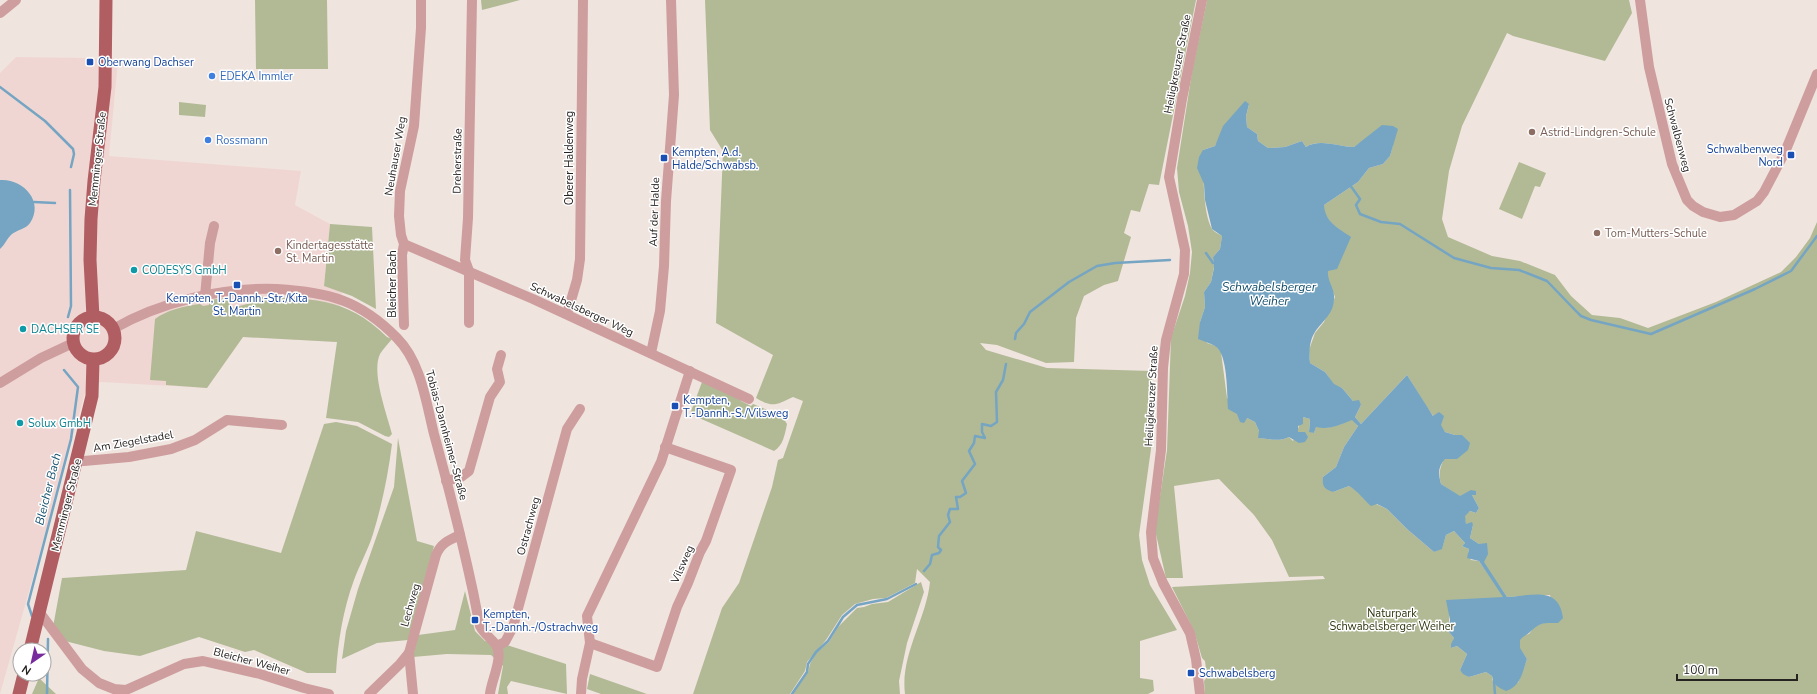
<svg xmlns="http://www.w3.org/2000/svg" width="1817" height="694" font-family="'Nunito Sans',sans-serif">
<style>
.industrial{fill:#f0d6d3}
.green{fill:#b1ba95;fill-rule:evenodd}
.water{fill:#75a5c2}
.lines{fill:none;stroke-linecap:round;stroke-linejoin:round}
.stream{stroke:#75a5c2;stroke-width:2.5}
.minor{stroke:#ce9e9e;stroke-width:10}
.major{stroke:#b15e62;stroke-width:13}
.transit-dot{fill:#1a4fb4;stroke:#fff;stroke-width:1.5}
.shop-dot{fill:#3f7fe0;stroke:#fff;stroke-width:1.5}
.education-dot{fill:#8d6e63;stroke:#fff;stroke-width:1.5}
.culture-dot{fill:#0f9aa8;stroke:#fff;stroke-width:1.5}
.labels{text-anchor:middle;stroke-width:3;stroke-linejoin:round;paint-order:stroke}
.transit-label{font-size:11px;fill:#164399;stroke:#fff;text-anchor:start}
.street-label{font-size:11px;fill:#262220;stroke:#fff}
.shop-label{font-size:11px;fill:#366cbe;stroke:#fff;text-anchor:start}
.education-label{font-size:11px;fill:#785e54;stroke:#fff;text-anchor:start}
.culture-label{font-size:11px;fill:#0d838f;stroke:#fff;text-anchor:start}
.park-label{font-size:11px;fill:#303610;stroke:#fff}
.water-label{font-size:12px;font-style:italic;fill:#134f6d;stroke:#fff}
</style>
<rect width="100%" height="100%" fill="#f0e4df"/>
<path class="industrial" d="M16,57L89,58L118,61L109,156L301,171L295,205L330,224L324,285L342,292L337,342L243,337L207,388L101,382L87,386L0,694V73Z"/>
<g class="green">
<path d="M255,0H327L328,69H256Z"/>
<path d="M481,0H520L482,10Z"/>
<path d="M705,0H1196L1159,185L1149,184L1140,212L1131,210L1124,233L1131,237L1118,281L1104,285L1084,296L1076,318L1074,362L1046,363L997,345L980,343L986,350L1047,368L1152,371L1151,449L1139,535L1142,560L1150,585L1177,630L1140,641V678L1153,680L1154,691L1148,694H905C900,655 926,620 930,582L917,569L915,583L886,598L873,599L855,604L842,615L826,640L807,662L805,671L790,694H693L722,608L739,583L772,487L778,460L783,458L803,401L793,397C776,405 773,408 756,398L773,355L716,323L723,151L710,130Z"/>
<path d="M1207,0H1629L1632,13L1605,61L1513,36L1507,33L1462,126L1449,171L1442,219L1448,237L1492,256L1520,261L1555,275L1571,296L1592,315L1620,318L1648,328L1716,302L1781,272L1796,257L1810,238L1817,222V694H1205L1204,681L1207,677L1205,661L1202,658L1194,631L1172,587L1325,579L1323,576L1289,577L1272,540L1254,515L1219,479L1174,486L1183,578H1166L1155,530L1167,450L1171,338L1185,296L1190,273L1192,252L1188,226L1179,192L1177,168L1192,72ZM1249,104L1246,116L1247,127L1257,134L1258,141L1268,148L1285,147L1302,141L1306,147C1318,138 1340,147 1354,147L1361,142L1393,145L1390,156L1383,164L1369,168L1358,182L1324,205V213L1331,223L1327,276L1335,297L1324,322L1315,333L1309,350L1310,363L1325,372L1334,385L1342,388L1353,401L1361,405L1355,417L1361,424L1407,375L1426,406L1445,432L1455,435H1462C1451,451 1435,463 1441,484L1460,497L1464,494L1472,495L1479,508L1476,513L1470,511L1464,515L1466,524L1473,525L1470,538L1479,544L1483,562L1507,597L1550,595L1558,623H1544L1535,626L1529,634L1524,635L1519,640V648L1527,659L1518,683L1493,682L1492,676L1486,672L1469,677L1460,670L1467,654L1457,646L1451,648L1454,638L1449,632V610L1504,597L1479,561L1471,560L1468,554L1469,549L1462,546L1465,543L1454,531L1446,535L1442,548L1434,552L1407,529L1387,509L1363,498L1360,492L1349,486L1333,492L1323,477L1336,467L1344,447L1358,426L1352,419C1339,425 1330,430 1316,426L1314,433L1309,431L1310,419L1303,417C1298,425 1298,432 1293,441L1289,437C1280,442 1269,439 1259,438V431L1255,422L1247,418L1227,398L1221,352L1216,346L1207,343L1200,322L1205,307L1204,292L1211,282L1214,267L1213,257L1220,249L1222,236C1219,234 1214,232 1212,229C1202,211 1204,170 1203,150L1215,146L1218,140Z"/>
<path d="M179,102L206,105L205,117L179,115Z"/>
<path d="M1519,162L1546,173L1540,187L1535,186L1522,219L1499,209Z"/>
<path d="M330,224L372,227L376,309L352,296L324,286Z"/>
<path d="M252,297C307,299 345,295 387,337L392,339C388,344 383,349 380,354C371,373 387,414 392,434L389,437L385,436L358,422L326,418L337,342L243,337L207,388L166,385V381L150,380L155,319C167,310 184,306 200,304L203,306L209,305V300L226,298L232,308L251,303Z"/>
<path d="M702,382L739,397L741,401L751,406L753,404L782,416L787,424C785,434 783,446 774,451L690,414Z"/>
<path d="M336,422L357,426L392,444C388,475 382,505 373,534C368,550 360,564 354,580C343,610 338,641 336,673H307L254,650L245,652L199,637L140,656L104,651L65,641L53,627L62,578L186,570L196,531L281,553L324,424Z"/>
<path d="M398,438L417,541L434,546L408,640L377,643L342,659L346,631L358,589L394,487Z"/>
<path d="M921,582L924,592L907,643L899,681L900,694H793L808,672L810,664L816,653L829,642L838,627L857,608L864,607L872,604L888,602Z"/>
<path d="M465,591L475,631L485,641L510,646L566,664L567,694L511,681L507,687L508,694H498L503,666L491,655L447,654L413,657L418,635L455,630Z"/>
<path d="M590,674L647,694H601L587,689Z"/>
<path d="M39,678L56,694H32Z"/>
</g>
<g class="water">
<path d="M1245,101L1249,104L1246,116L1247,127L1257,134L1258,141L1268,148L1285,147L1302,141L1306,147C1319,138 1340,147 1354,147L1382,125L1393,126L1398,129L1390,156L1383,164L1369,168L1358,182L1324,205C1325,222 1338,228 1351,237L1337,269L1328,271C1327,281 1335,289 1334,298C1334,314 1323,320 1315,332C1309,341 1309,353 1310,363L1325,372L1334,384L1342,388L1353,401L1359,400L1361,405L1355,417L1361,424L1407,375L1433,416L1439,412L1444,416L1441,425L1445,432L1455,435H1462L1470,443L1468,450L1457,459H1445C1438,467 1438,473 1441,484L1460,496L1471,490L1476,491V495H1472L1479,508L1476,513L1470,511L1465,516L1466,524L1472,522L1473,525L1470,538L1479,544L1487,543L1488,554L1484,562L1507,597C1531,596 1559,585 1563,618L1558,623C1542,623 1541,622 1530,632C1527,635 1523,636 1520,640V648L1527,659C1522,673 1521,686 1506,691C1497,687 1494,685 1492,676L1486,672L1469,677L1463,674L1460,670L1467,654L1457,646L1451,648V644L1454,638L1449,632L1450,620L1446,600L1503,597L1479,561L1467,558L1469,549L1462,546L1465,543L1454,531L1446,535L1442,549L1434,552L1407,529L1387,509L1377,504L1371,506C1363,499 1359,492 1349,486L1333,492C1324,489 1322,486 1323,477L1336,467L1344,447L1358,426L1352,420C1339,425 1330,430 1316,427L1314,433L1309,432L1310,419L1303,417V424L1298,426V432H1305L1308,437L1305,442L1299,443L1289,437C1280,442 1269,439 1258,438L1259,431L1255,422L1247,418L1244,423L1240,422L1237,414L1228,409C1227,395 1228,353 1215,346C1210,343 1203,341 1198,339L1200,322L1205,307L1204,292L1211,282L1214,268L1213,257L1220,249L1222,236L1212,229L1205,200L1204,184L1197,168L1199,157L1203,150L1215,146L1223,126Z"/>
<path d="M0,180C22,178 45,201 30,223C26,229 17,230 12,234C7,238 5,245 0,249Z"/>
</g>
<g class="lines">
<g class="stream">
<path d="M0,87L45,121L73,149L74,154L71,167"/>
<path d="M1350,185L1360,199L1356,205L1360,214L1381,222L1400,224L1454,258L1491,268L1519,270L1547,281L1574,309L1581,316L1591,320L1651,334L1755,289L1791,271L1817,236"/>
<path d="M34,202L55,203"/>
<path d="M1206,253L1213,263"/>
<path d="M68,317L71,306L70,190"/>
<path d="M1015,339L1016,333L1024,324L1030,312L1069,282L1097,266L1115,263L1170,260"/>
<path d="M924,571L930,564L932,555L939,553L941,550L938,547L939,536L950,522L948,515L950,509H958L956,497H960L966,493L962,481L975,464L969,451L974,443L975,436L985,438L982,432V424L991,426L997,422L996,392L1003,380L1006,364"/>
<path d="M32,616L28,604L71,439L78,387L64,370"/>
<path d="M1494,681L1495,694"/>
<path d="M47,694L48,639"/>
<path d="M792,694L807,672L808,664L816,652L828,641L843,617L857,605L887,599L916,584"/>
</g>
<g class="minor">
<path d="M1640,0L1649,67L1672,164L1687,200L1693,206L1703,212L1720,217L1734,215L1757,201L1764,192L1785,152L1817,74"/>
<path d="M0,13L16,0"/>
<path d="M404,244L533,299L749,399"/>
<path d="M205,296L210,243L214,226"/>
<path d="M567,314L577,280L580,259L583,0"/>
<path d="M469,323V271L465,260L468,218L472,0"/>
<path d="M404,325L402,255L404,244L401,235L399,216L400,191L414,126L421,28V0"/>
<path d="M113,329C160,302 222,287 277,289C328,292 360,300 397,338C421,362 426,402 434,434C448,485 461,536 472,587C475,600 477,614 480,626C484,634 491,638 496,645C504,657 491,681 490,694"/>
<path d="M651,353L660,311L664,266L666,201L674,95L671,0"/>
<path d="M0,383L41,358L73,343"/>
<path d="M77,460L84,461L129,457L171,449L195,440L227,420L282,425"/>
<path d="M446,481L461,477L469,471L490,397L500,382L497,369L501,355"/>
<path d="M40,613L82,669L99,683L114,689L126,690L184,664L203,661L260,674L304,688L329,694"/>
<path d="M590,643L657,667L677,607L688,583L700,552L706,541L731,470L665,447"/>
<path d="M497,646L505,642L513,627L567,429L580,409"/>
<path d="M369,694L400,664L409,653"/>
<path d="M413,694L409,653L436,555C441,543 449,540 460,535"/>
<path d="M581,694L582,679L590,643L587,616L661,462L690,371"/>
<path d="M1200,694L1196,659L1190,633L1163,583L1153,558L1151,532L1161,450L1163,368L1166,340L1184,274L1185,250L1169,177L1182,99L1202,0"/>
</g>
<g class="major">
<path d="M93,317L90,260L91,219L94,181L105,87L106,0"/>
<circle cx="94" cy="338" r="21"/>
<path d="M30,650L92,396L93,360"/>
<path d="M19,694L24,674"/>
</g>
</g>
<g class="transit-dot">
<rect x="86" y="58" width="8" height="8" rx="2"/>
<rect x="1787" y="151" width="8" height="8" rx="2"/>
<rect x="660" y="154" width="8" height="8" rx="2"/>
<rect x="233" y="281" width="8" height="8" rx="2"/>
<rect x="671" y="402" width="8" height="8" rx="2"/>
<rect x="471" y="616" width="8" height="8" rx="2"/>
<rect x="1187" y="669" width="8" height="8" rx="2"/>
</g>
<g class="shop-dot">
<circle cx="212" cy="76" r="4"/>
<circle cx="208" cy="140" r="4"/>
</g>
<g class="education-dot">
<circle cx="1532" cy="132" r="4"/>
<circle cx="1597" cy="233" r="4"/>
<circle cx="278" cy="251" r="4"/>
</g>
<g class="culture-dot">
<circle cx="134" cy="270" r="4"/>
<circle cx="23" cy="329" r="4"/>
<circle cx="20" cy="423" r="4"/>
</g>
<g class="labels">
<g class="transit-label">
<text x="98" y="66">Oberwang Dachser</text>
<text x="1783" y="153" text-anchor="end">Schwalbenweg<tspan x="1783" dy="13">Nord</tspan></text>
<text x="672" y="156">Kempten, A.d.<tspan x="672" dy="13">Halde/Schwabsb.</tspan></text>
<text x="237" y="302" text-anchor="middle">Kempten, T.-Dannh.-Str./Kita<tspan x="237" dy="13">St. Martin</tspan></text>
<text x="683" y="404">Kempten,<tspan x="683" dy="13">T.-Dannh.-S./Vilsweg</tspan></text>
<text x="483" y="618">Kempten,<tspan x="483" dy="13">T.-Dannh.-/Ostrachweg</tspan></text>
<text x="1199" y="677">Schwabelsberg</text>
</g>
<g class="street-label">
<text transform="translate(1177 64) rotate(-79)" y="4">Heiligkreuzer Straße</text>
<text transform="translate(1678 135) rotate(75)" y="4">Schwalbenweg</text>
<text transform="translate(395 156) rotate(-80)" y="4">Neuhauser Weg</text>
<text transform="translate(569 158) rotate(-90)" y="4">Oberer Haldenweg</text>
<text transform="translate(97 159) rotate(-84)" y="4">Memminger Straße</text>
<text transform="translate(457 161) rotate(-89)" y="4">Dreherstraße</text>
<text transform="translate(654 212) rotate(-88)" y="4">Auf der Halde</text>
<text transform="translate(392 284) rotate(-90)" y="4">Bleicher Bach</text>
<text transform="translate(582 309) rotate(25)" y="4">Schwabelsberger Weg</text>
<text transform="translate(1151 396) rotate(-87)" y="4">Heiligkreuzer Straße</text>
<text transform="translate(447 435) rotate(75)" y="4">Tobias-Dannheimer-Straße</text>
<text transform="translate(133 441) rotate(-10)" y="4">Am Ziegelstadel</text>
<text transform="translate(66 505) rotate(-76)" y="4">Memminger Straße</text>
<text transform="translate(528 526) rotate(-75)" y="4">Ostrachweg</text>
<text transform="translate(682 564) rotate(-66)" y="4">Vilsweg</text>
<text transform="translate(410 605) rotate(-74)" y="4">Lechweg</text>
<text transform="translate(252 661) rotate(15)" y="4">Bleicher Weiher</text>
</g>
<g class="shop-label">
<text x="220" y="80">EDEKA Immler</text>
<text x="216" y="144">Rossmann</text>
</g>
<g class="education-label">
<text x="1540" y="136">Astrid-Lindgren-Schule</text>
<text x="1605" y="237">Tom-Mutters-Schule</text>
<text x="286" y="249">Kindertagesstätte<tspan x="286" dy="13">St. Martin</tspan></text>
</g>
<g class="culture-label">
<text x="142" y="274">CODESYS GmbH</text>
<text x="31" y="333">DACHSER SE</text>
<text x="28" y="427">Solux GmbH</text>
</g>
<g class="park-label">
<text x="1392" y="617">Naturpark<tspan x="1392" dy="13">Schwabelsberger Weiher</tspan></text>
</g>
<g class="water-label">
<text x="1269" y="291">Schwabelsberger<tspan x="1269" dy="14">Weiher</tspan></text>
<text transform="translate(48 489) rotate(-76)" y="4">Bleicher Bach</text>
</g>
</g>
<g transform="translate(32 662) rotate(214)"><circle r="19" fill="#ffffff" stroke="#a8a7a6"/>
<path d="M0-3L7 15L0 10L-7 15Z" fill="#772b9c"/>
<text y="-6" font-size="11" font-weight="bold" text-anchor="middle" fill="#262220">N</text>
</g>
<path d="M1677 674v6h120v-6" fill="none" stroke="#262220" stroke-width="2"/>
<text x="1683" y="674" font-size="12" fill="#262220" stroke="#ffffff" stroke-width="3" paint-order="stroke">100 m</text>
</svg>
